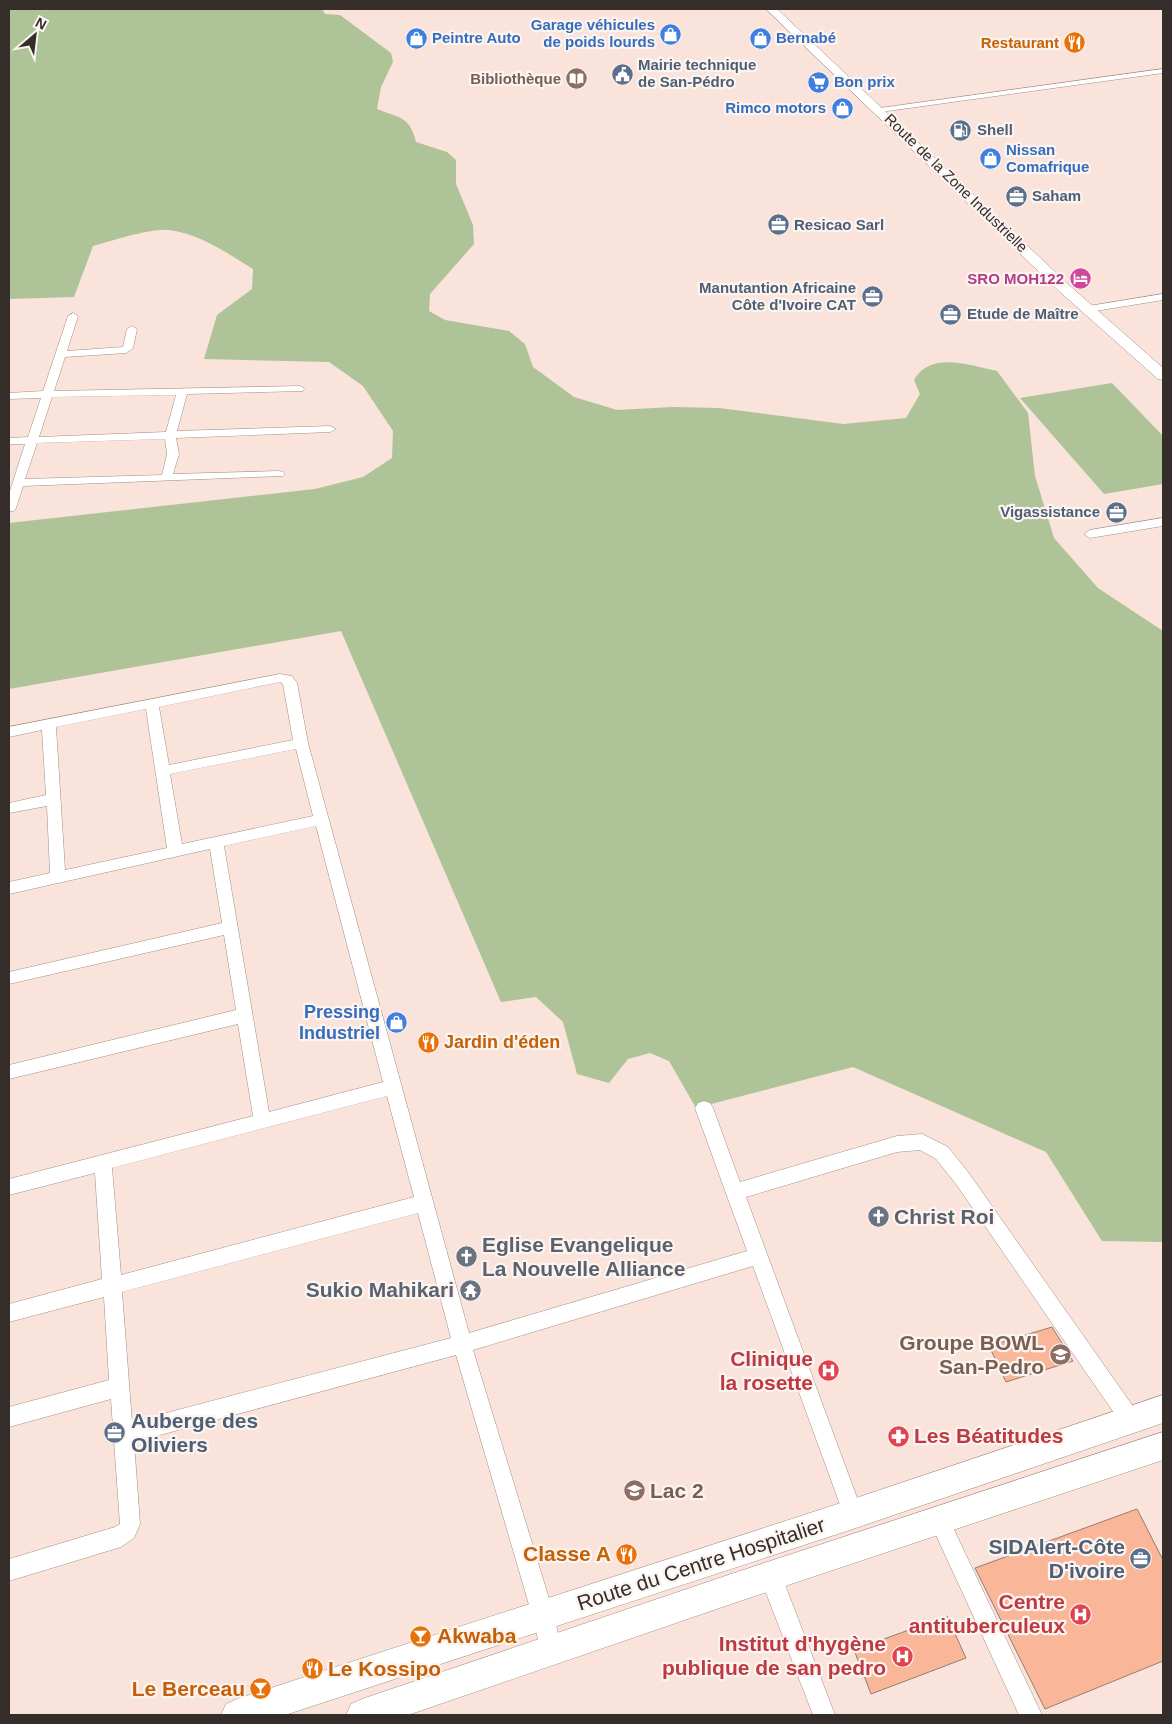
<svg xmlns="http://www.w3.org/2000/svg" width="1172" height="1724" font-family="Arial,sans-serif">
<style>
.green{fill:#aec397}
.building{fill:#fab698;stroke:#917e75}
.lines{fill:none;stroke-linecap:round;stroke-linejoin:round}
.street-casing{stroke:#a28e86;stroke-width:1}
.secondary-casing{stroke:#a28e86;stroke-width:1}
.street{fill:#fff;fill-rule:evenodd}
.secondary{fill:#fff;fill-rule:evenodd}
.labels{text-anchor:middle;stroke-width:4.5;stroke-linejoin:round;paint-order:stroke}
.far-shop-label{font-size:15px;font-weight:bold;fill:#366cbe;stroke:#fcf4f0;text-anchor:start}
.far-food-label{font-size:15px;font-weight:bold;fill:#c56008;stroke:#fcf4f0;text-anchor:end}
.far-service-label{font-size:15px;font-weight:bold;fill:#4e5e75;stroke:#fcf4f0;text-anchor:start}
.far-education-label{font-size:15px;font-weight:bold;fill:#785e54;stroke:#fcf4f0;text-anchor:end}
.far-street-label{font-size:15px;fill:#352d2a;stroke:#fcf4f0}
.far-hotel-label{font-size:15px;font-weight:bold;fill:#b23c85;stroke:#fcf4f0;text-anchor:end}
.shop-label{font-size:18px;font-weight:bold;fill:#366cbe;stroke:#fcf4f0;text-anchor:end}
.food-label{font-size:18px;font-weight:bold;fill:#c56008;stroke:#fcf4f0;text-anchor:start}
.near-worship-label{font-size:21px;font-weight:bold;fill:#5b616d;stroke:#fcf4f0;text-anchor:start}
.near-education-label{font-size:21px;font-weight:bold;fill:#785e54;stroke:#fcf4f0;text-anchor:end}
.near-health-label{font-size:21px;font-weight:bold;fill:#be3a42;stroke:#fcf4f0;text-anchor:end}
.near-service-label{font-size:21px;font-weight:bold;fill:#4e5e75;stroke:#fcf4f0;text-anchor:start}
.near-food-label{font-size:21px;font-weight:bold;fill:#c56008;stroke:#fcf4f0;text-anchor:end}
.near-street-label{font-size:21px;fill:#352d2a;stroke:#fcf4f0}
</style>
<rect width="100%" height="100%" fill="#f9e3da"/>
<g class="green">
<path d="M9,9H322L325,14L340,15L391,53L393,62L381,87L377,109C399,118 410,116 416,142L447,152L456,160V184L473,225L474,244L430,294L429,311L445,320L509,331L525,344L533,367L574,397L617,410L673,407L719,408L843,424L906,418L920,394L914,380C931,350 971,366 997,371L1028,413L1035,476L1054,538L1098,588L1163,631V1242L1102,1241L1046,1152L853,1067L696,1108L669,1061L650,1053L628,1059L609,1083L577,1074L563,1022L536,997L501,1002L341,631L9,689V523L315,489L363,477L392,458L393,431L363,386L329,362L204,359L217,315L252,289L253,269C227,253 200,234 169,230C151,228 111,241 93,246L74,297L9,299Z"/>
<path d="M1112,383L1163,436V484L1104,494L1020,398Z"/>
</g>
<g class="building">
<path d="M1052,1327L1073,1361L1006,1382L989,1346Z"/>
<path d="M1137,1509L1163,1560V1661L1045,1709L975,1568Z"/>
<path d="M947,1616L966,1658L871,1694L854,1650Z"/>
</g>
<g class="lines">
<defs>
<g id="street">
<path d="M1163,69V73L880,112L876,110L880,108Z"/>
<path d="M1163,294V300L1089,312L1084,309L1089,306Z"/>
<path d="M73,313L78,316L67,351L123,347L127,329L132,326L137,329L133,348L126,353L65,357L54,391L299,386L303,387L304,389L303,391L187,394L177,431L330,426L336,429L330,432L176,438L179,454L173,474L279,471L283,472L285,474L283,476L23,486L16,508L14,511H9V494L25,444H9V438L28,437L41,398L9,399V393L43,391L68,316ZM176,395L166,432L39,437L52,397ZM165,439L167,454L162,475L25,479L37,443Z"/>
<path d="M1163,518V526L1090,538L1084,534L1090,530Z"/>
<path d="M280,674L292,676L297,683L308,743L469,1333L747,1251L695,1108L698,1103L704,1101L710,1103L713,1108L740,1182L897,1136L922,1134L948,1147L968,1172L1137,1412L1140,1419L1137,1426L1130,1429L1123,1426L956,1184L936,1159L920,1150L897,1152L746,1197L863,1514L860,1521L853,1524L846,1521L753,1266L473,1350L554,1615L562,1652L559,1660L551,1663L543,1660L532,1615L456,1355L134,1442L140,1524L134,1538L121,1547L9,1581V1559L115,1527L120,1524L111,1399L9,1427V1407L109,1380L104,1297L9,1322V1304L102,1279L95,1173L9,1195V1179L253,1116L238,1024L9,1079V1065L236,1010L224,935L9,984V972L222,923L210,849L9,894V882L50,873L47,806L9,813V803L46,795L42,730L9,737V727ZM280,682L283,684L293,740L169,765L159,707ZM146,709L167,848L65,870L56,727ZM296,749L313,816L182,844L170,774ZM316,826L383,1082L269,1112L224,846ZM387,1096L414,1197L121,1275L112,1168ZM418,1213L451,1338L132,1422L122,1292Z"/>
<path d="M939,1510L946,1513L1042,1715H1019L929,1520L932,1513Z"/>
<path d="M771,1566L779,1569L835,1715H813L760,1577L763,1569Z"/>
</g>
<g id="secondary">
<path d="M766,9H777L1070,286L1163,368V380L1158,379L1060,292Z"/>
<path d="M1163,1395V1423L853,1529L285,1715H221L226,1704L237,1699L853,1499Z"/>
<path d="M1163,1432V1460L737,1602L408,1715H346L351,1704L362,1699L737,1572Z"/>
</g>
</defs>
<use href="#street" class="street-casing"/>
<use href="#secondary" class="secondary-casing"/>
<use href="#street" class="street"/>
<use href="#secondary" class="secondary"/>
</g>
<defs>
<symbol id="shop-disc" viewBox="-11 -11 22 22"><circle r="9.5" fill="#3f7fe0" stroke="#fcf4f0"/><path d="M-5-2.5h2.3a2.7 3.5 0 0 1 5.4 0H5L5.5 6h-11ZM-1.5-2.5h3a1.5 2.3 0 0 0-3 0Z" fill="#fff"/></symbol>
<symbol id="restaurant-disc" viewBox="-11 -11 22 22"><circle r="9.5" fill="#e8710a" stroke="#fcf4f0"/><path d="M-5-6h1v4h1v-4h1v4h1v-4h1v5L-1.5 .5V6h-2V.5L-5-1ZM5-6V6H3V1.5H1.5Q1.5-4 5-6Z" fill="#fff"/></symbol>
<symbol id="civic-disc" viewBox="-11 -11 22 22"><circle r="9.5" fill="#5c6f8a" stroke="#fcf4f0"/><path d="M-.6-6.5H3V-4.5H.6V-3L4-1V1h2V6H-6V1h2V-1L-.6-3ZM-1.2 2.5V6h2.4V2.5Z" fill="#fff"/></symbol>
<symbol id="library-disc" viewBox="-11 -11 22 22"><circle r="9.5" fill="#8d6e63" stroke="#fcf4f0"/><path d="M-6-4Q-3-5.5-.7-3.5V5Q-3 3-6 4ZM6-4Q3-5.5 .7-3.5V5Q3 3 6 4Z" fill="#fff"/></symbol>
<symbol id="supermarket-disc" viewBox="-11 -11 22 22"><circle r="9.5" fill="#3f7fe0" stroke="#fcf4f0"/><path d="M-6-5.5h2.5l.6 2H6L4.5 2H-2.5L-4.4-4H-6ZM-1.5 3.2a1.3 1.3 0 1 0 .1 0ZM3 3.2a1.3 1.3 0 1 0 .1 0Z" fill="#fff"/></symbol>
<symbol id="fuel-disc" viewBox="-11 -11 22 22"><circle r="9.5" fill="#5c6f8a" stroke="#fcf4f0"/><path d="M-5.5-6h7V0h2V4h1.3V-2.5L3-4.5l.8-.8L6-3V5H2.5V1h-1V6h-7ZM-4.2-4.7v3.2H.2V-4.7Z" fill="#fff"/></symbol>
<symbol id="office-disc" viewBox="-11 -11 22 22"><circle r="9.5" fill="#5c6f8a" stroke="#fcf4f0"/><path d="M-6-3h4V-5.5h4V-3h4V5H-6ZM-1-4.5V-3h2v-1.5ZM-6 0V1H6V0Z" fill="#fff"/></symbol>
<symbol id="hotel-disc" viewBox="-11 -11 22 22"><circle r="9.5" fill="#d1479c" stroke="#fcf4f0"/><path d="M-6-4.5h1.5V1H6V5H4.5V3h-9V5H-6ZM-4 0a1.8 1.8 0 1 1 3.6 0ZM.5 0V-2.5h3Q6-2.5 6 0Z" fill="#fff"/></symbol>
<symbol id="church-disc" viewBox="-11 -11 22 22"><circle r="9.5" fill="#6b7280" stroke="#fcf4f0"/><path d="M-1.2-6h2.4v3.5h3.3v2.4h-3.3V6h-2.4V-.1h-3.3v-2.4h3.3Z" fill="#fff"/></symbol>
<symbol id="temple-disc" viewBox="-11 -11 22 22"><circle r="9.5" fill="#6b7280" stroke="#fcf4f0"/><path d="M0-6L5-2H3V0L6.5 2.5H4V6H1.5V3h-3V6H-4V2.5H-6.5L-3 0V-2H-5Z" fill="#fff"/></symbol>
<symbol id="university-disc" viewBox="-11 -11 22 22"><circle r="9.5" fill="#8d6e63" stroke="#fcf4f0"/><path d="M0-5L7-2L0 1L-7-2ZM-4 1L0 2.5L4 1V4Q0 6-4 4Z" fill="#fff"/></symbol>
<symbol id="hospital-disc" viewBox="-11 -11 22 22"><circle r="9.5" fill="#e0444e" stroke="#fcf4f0"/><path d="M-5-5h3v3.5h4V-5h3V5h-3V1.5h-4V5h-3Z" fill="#fff"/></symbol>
<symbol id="pharmacy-disc" viewBox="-11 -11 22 22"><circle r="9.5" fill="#e0444e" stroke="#fcf4f0"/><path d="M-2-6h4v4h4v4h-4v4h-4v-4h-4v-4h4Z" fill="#fff"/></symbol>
<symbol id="school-disc" viewBox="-11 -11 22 22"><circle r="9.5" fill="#8d6e63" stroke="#fcf4f0"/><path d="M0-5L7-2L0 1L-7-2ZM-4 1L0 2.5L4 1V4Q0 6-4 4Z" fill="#fff"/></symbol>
<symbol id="bar-disc" viewBox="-11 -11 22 22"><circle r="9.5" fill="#e8710a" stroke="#fcf4f0"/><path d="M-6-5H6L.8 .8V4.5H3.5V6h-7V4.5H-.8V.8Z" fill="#fff"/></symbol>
</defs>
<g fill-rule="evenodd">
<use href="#shop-disc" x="658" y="22" width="25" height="25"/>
<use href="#shop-disc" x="404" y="26" width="25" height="25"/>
<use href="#shop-disc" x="748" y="26" width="25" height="25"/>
<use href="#restaurant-disc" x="1062" y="30" width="25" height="25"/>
<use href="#civic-disc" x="610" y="62" width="25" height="25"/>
<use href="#library-disc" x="564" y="66" width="25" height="25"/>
<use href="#supermarket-disc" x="806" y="70" width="25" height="25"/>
<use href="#shop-disc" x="830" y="96" width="25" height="25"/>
<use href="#fuel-disc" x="948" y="118" width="25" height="25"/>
<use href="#shop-disc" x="978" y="146" width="25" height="25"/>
<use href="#office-disc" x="1004" y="184" width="25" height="25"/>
<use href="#office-disc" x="766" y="212" width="25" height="25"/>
<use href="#hotel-disc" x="1068" y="266" width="25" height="25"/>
<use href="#office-disc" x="860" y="284" width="25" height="25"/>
<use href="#office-disc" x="938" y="302" width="25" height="25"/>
<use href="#office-disc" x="1104" y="500" width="25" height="25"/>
<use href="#shop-disc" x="384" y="1010" width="25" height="25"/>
<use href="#restaurant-disc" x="416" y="1030" width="25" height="25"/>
<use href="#church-disc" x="866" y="1204" width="25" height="25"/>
<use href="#church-disc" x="454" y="1244" width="25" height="25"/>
<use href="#temple-disc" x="458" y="1278" width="25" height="25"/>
<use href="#university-disc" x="1048" y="1342" width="25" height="25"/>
<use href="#hospital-disc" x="816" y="1358" width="25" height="25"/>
<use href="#office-disc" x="102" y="1420" width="25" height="25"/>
<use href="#pharmacy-disc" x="886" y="1424" width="25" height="25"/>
<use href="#school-disc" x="622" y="1478" width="25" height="25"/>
<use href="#restaurant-disc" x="614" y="1542" width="25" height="25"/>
<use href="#office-disc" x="1128" y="1546" width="25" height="25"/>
<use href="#hospital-disc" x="1068" y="1602" width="25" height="25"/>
<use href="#bar-disc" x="408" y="1624" width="25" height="25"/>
<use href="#hospital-disc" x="890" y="1644" width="25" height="25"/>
<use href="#restaurant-disc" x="300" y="1656" width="25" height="25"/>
<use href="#bar-disc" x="248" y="1676" width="25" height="25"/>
</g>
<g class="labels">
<g class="far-shop-label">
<text x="655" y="30" text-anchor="end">Garage véhicules<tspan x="655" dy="17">de poids lourds</tspan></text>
<text x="432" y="43">Peintre Auto</text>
<text x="776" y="43">Bernabé</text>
<text x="834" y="87">Bon prix</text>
<text x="826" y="113" text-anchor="end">Rimco motors</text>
<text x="1006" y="155">Nissan<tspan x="1006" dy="17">Comafrique</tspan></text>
</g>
<g class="far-food-label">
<text x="1059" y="48">Restaurant</text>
</g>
<g class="far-service-label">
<text x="638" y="70">Mairie technique<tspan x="638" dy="17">de San-Pédro</tspan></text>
<text x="977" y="135">Shell</text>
<text x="1032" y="201">Saham</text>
<text x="794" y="230">Resicao Sarl</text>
<text x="856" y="293" text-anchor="end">Manutantion Africaine<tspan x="856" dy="17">Côte d'Ivoire CAT</tspan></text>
<text x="967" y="319">Etude de Maître</text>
<text x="1100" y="517" text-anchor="end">Vigassistance</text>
</g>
<g class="far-education-label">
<text x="561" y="84">Bibliothèque</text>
</g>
<g class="far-street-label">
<text transform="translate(956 183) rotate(44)" y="5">Route de la Zone Industrielle</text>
</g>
<g class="far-hotel-label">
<text x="1064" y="284">SRO MOH122</text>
</g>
<g class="shop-label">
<text x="380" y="1018">Pressing<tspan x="380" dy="21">Industriel</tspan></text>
</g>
<g class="food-label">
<text x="444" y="1048">Jardin d'éden</text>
</g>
<g class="near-worship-label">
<text x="894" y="1224">Christ Roi</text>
<text x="482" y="1252">Eglise Evangelique<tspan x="482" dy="24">La Nouvelle Alliance</tspan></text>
<text x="454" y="1297" text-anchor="end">Sukio Mahikari</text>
</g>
<g class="near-education-label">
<text x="1044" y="1350">Groupe BOWL<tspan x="1044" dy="24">San-Pedro</tspan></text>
<text x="650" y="1498" text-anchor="start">Lac 2</text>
</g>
<g class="near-health-label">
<text x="813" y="1366">Clinique<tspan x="813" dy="24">la rosette</tspan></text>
<text x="914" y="1443" text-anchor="start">Les Béatitudes</text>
<text x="1065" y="1609">Centre<tspan x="1065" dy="24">antituberculeux</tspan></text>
<text x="886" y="1651">Institut d'hygène<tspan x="886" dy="24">publique de san pedro</tspan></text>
</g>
<g class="near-service-label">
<text x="131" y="1428">Auberge des<tspan x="131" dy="24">Oliviers</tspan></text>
<text x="1125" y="1554" text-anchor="end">SIDAlert-Côte<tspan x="1125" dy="24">D'ivoire</tspan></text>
</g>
<g class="near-food-label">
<text x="611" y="1561">Classe A</text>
<text x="437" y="1643" text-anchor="start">Akwaba</text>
<text x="328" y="1676" text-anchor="start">Le Kossipo</text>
<text x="245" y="1696">Le Berceau</text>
</g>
<g class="near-street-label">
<text transform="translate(701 1564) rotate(-18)" y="7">Route du Centre Hospitalier</text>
</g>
</g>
<rect width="1172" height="1724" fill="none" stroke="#352d2a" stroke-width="20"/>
<g transform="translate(35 35) rotate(28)" stroke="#fcf4f0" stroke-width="4" paint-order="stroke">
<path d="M0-4L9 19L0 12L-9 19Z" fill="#352d2a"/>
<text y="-8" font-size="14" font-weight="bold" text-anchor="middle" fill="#352d2a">N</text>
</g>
</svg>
